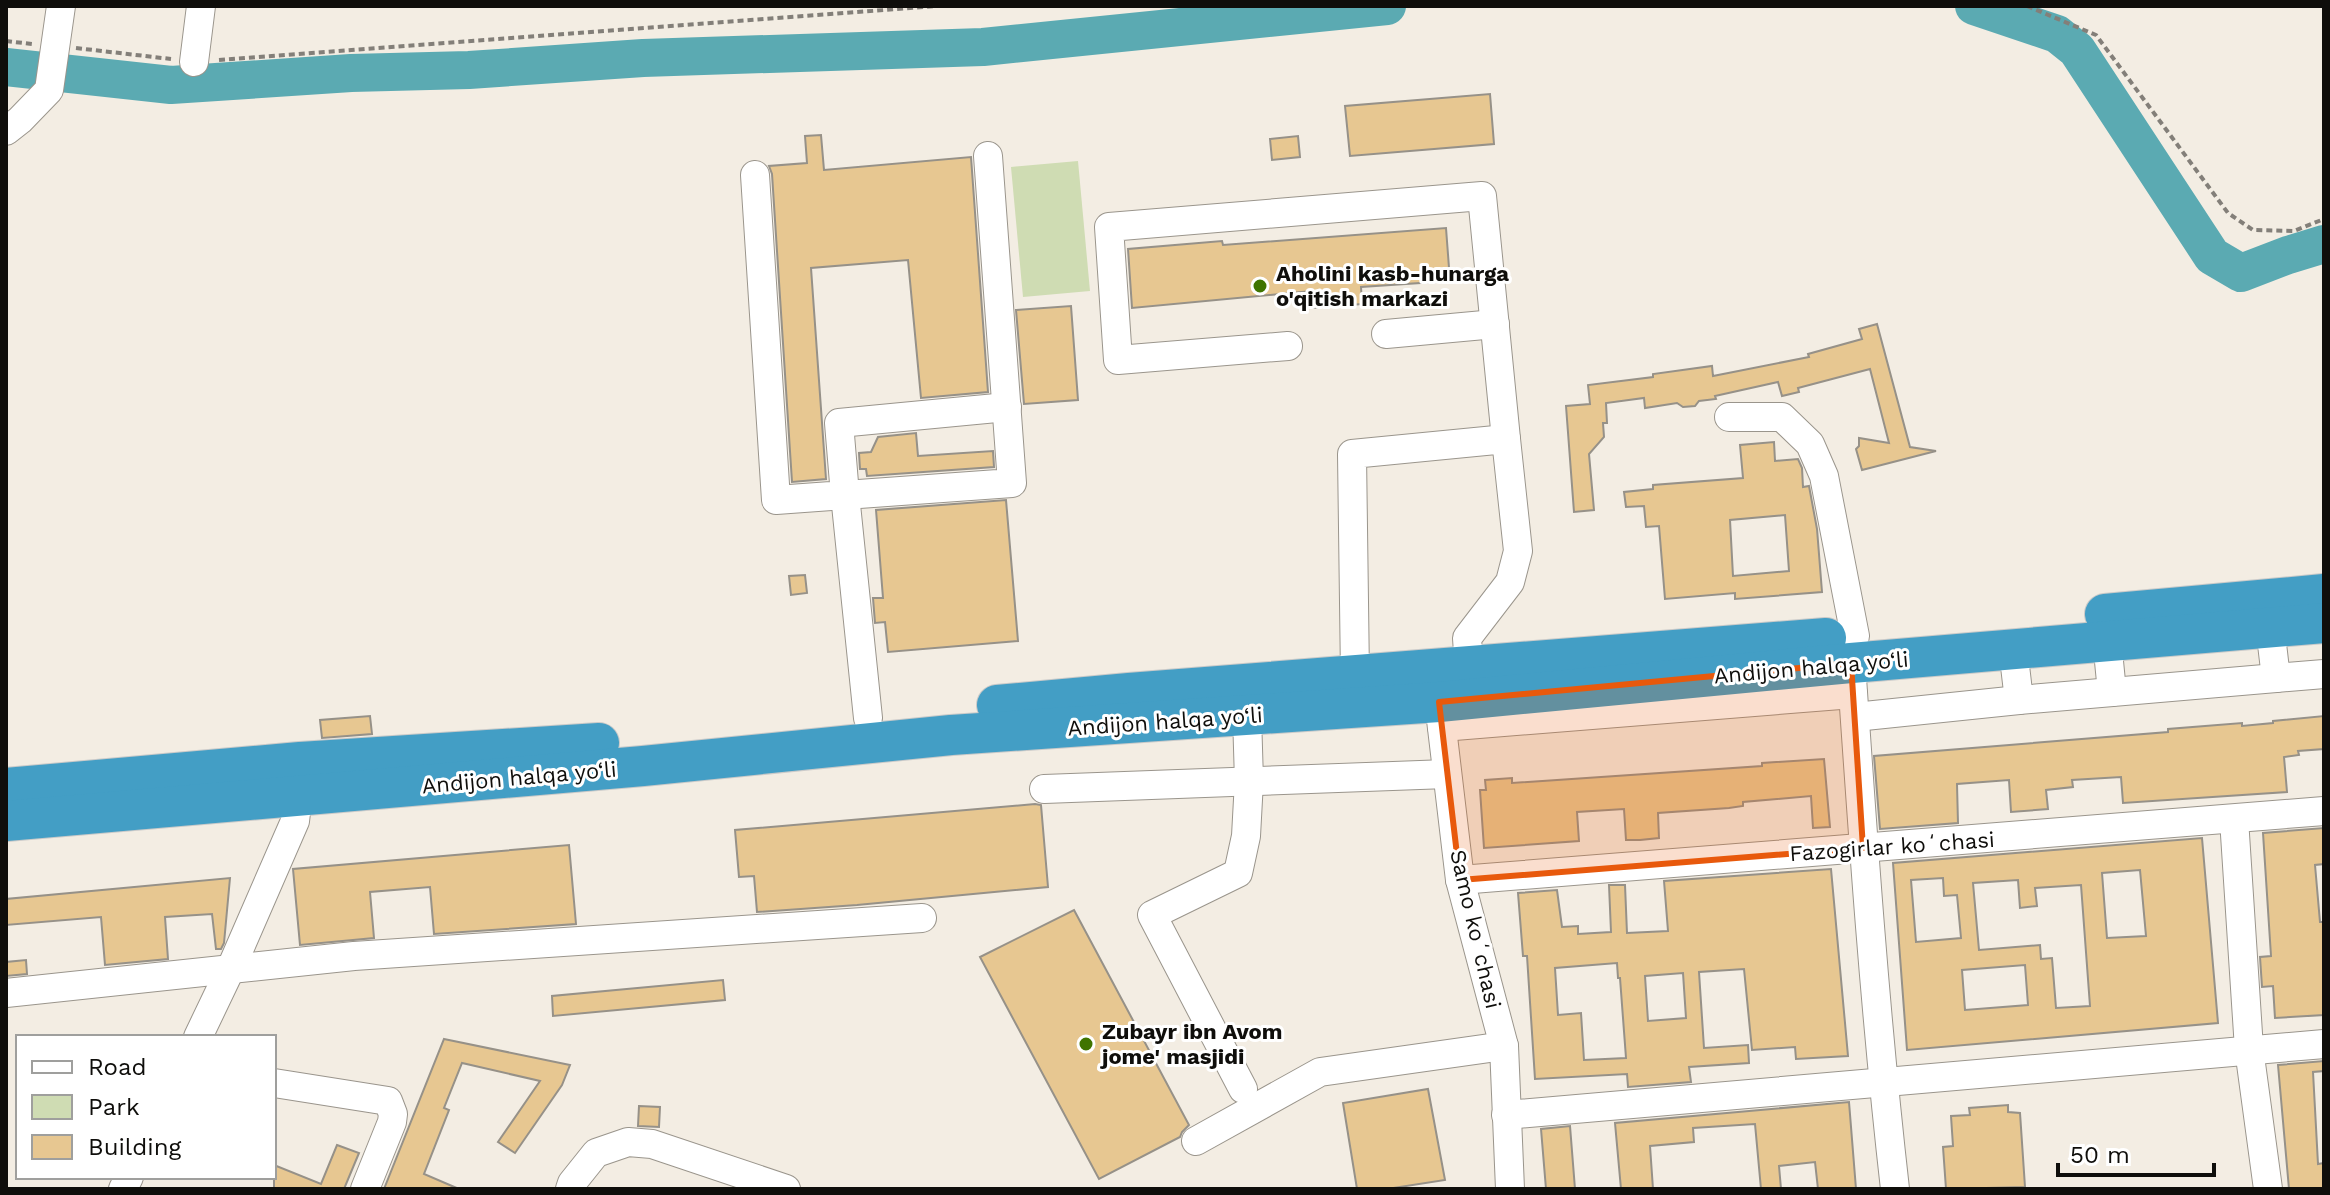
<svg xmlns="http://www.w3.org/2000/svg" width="2330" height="1195" font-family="'Work Sans',sans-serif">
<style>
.green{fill:#cfdcb3}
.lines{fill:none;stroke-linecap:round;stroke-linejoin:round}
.river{stroke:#5baab2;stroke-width:38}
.building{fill:#e7c791;stroke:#969188;stroke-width:2;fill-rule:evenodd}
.minor-casing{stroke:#9a958c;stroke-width:30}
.highway-casing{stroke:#cacac9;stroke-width:42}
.path{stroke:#837f79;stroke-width:4;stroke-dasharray:6 4;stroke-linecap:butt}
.minor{stroke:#fff;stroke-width:28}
.highway{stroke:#439ec5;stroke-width:40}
.marked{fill:#e8590c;fill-opacity:0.2;stroke:#e8590c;stroke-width:6;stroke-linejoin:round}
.poi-dot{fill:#3f7400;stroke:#fff;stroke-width:3}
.labels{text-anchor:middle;stroke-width:6;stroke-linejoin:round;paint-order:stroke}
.poi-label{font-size:22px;font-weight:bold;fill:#0f0e0b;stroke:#fff;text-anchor:start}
.street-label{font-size:22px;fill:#0f0e0b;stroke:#fff}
</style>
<rect width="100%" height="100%" fill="#f3ede3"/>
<path class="green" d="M1078,161L1090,291L1023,297L1011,167Z"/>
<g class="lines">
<g class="river">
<path d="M1974,6L2057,34L2077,50L2212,256L2241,273L2288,255L2324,244"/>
<path d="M6,67L171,85L351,73L469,70L643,58L983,47L1387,6"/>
</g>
</g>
<g class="building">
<path d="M1490,94L1494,144L1350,156L1345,106Z"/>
<path d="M821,135L824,170L971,157L988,392L921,398L908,260L811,268L826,479L792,482L772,174L769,166L807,163L805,136Z"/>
<path d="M1298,136L1300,157L1272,160L1270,139Z"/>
<path d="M1446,228L1450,281L1361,287L1362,304L1313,308L1311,291L1132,308L1128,249L1222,241L1223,245Z"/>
<path d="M1071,306L1078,400L1024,404L1016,310Z"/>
<path d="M1877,324L1910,447L1936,451L1862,470L1856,449L1859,446V438L1889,443L1870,369L1798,388L1799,392L1782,396L1778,382L1715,396L1716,399L1699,401L1695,406L1683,407L1677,403L1645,408L1644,398L1606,403L1607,423H1603L1604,437L1589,454L1594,510L1574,512L1566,406L1590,404L1588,385L1653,377V374L1712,366L1713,376L1809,357L1808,354L1862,339L1859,329Z"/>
<path d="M916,433L918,456L993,451L994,467L867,476L866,469H860L859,453L871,452L878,437Z"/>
<path d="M1774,442L1775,461L1798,459L1802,468L1803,487L1809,486L1817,529L1822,592L1735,599V593L1665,599L1659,526L1646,527L1644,506L1626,507L1624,492L1653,489V485L1743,478L1740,445ZM1785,515L1789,571L1733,576L1730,520Z"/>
<path d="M1006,500L1018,641L888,652L885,622L875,623L873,598H883L876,510Z"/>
<path d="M805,575L807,593L791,595L789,576Z"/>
<path d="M370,716L372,734L322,738L320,720Z"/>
<path d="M2324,716V749L2298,751L2299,755L2284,757L2287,792L2123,803L2121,777L2072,780L2073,787L2046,790L2048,809L2011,812L2009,780L1957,784L1958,823L1880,829L1874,756L2168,732V729L2242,723V726L2273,723V721Z"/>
<path d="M1824,759L1830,827L1813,828L1811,796L1743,802V806L1729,808L1658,813L1659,838L1640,840H1626L1624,809L1577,812L1579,841L1484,848L1480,790H1486L1485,780L1512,778V783L1762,766V763Z"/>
<path d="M1035,804L1041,805L1048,887L857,905L757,912L754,876L739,877L735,830Z"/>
<path d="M2324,828V864L2315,865L2320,922H2324V1015L2275,1018L2273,986L2262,987L2260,957L2271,956L2263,833Z"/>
<path d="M2202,838L2218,1023L1907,1050L1893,863ZM2140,870L2146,936L2107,938L2102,873ZM1943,878L1944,896L1957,895L1961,938L1916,942L1911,880ZM2018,880L2020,908L2037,906L2035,888L2081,885L2090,1006L2056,1008L2052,958L2041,959L2040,945L1979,950L1973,883ZM2025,965L2028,1005L1965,1010L1962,970Z"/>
<path d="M569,845L576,924L434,934L430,887L370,892L374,938L300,945L293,869Z"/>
<path d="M1831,869L1848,1056L1796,1059L1795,1047L1752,1050L1744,969L1699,972L1704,1048L1748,1045L1749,1063L1689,1067L1691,1082L1628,1087L1627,1074L1535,1079L1527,956H1523L1518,893L1557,890L1562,927L1578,926V934L1611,932L1609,885H1625L1627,933L1668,931L1664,881ZM1617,963L1618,978H1620L1626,1058L1584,1060L1581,1013L1558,1015L1555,968ZM1683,973L1686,1018L1648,1021L1645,976Z"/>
<path d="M230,878L224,943L221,949H216L212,914L165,917L168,959L105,965L101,917L6,925V899Z"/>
<path d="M1074,910L1189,1125L1182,1132L1180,1137L1099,1179L980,957Z"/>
<path d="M26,960L27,974L6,976V962Z"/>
<path d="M723,980L725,1000L553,1016L552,996Z"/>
<path d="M444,1039L570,1065L562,1085L515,1153L498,1142L540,1081L462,1063L444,1108L449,1110L424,1174L459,1189H384Z"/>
<path d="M2324,1061V1071L2313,1072L2318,1164L2324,1163V1189H2289L2278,1065Z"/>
<path d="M1428,1089L1445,1180L1387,1189H1357L1343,1103Z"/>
<path d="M1849,1102L1856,1189H1818L1815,1162L1779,1166L1781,1189H1761L1755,1124L1693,1128L1694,1142L1650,1146L1653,1189H1621L1615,1123Z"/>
<path d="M2008,1105V1112L2020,1113L2025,1187L1946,1189L1943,1147L1953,1146L1951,1116L1970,1115L1969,1108Z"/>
<path d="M639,1106L660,1107L659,1127L638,1126Z"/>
<path d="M1570,1126L1575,1189H1546L1541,1129Z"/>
<path d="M337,1145L359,1153L344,1189H274V1165L321,1184Z"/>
</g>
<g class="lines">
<defs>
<g id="minor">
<path d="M194,62L201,6"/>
<path d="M6,131L20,120L49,90L61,6"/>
<path d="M755,175L776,500L845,495L839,423L1007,407"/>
<path d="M1386,334L1495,324"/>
<path d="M1288,346L1118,360L1109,227L1482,196L1506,439"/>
<path d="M1729,417H1782L1810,444L1824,476L1855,636"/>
<path d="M2270,627L2276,678L2324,674"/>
<path d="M2107,641L2112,692"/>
<path d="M2013,649L2019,700L2276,678"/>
<path d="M1851,663C1863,839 1875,1014 1895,1189"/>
<path d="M1355,676L1352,454L1506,439L1518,551L1510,582L1467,638L1469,667"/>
<path d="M1437,686L1460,880L1504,1046L1510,1189"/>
<path d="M1855,717L2019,700"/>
<path d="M868,718L845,495L1012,483L988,156"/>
<path d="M1442,727L1853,694"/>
<path d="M1044,789L1447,774"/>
<path d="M2234,819L2249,1049L2268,1189"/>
<path d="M1460,880L2324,811"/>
<path d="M6,993L354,956L922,918"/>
<path d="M198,1037L231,968L295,821L298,796"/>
<path d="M274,1083L388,1101L393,1114L392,1122L365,1189"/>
<path d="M1243,1089L1152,915L1238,873L1246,836L1249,781L1247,715"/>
<path d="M1506,1115L2324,1044"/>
<path d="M1196,1141L1320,1072L1504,1046"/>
<path d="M123,1189L129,1177"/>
<path d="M570,1189L572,1183L596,1153L628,1142L652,1144L786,1189"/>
</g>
<g id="highway">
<path d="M2105,614L2324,594"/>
<path d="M997,705L1129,693L1826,638"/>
<path d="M6,788L300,762L599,743"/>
<path d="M6,821L643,766L951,735L1439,702L1851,663L2324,623"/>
</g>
</defs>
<use href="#minor" class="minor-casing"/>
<use href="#highway" class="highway-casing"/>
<g class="path">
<path d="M2027,6L2096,35L2228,213L2253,230L2294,231L2324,219"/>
<path d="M6,41L32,44"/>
<path d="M76,48L171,59"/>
<path d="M219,60L938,6"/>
</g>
<use href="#minor" class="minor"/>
<use href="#highway" class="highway"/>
</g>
<path class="marked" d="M1851,663L1863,848L1460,880L1439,702Z"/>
<g class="poi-dot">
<circle cx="1260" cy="286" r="8"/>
<circle cx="1086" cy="1044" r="8"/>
</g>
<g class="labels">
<g class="poi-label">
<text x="1276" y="281">Aholini kasb-hunarga<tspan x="1276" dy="25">o'qitish markazi</tspan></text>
<text x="1102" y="1039">Zubayr ibn Avom<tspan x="1102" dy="25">jome' masjidi</tspan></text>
</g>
<g class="street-label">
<text transform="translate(1811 667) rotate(-5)" y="8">Andijon halqa yo‘li</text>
<text transform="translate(1165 721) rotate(-4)" y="8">Andijon halqa yo‘li</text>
<text transform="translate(519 777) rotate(-5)" y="8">Andijon halqa yo‘li</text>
<text transform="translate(1892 846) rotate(-4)" y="8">Fazogirlar koʻchasi</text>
<text transform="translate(1476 929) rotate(77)" y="8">Samo koʻchasi</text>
</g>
</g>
<rect width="2330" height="1195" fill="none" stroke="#0f0e0b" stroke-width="16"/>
<rect x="16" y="1035" width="260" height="144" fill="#ffffff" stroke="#9f9f9d" stroke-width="2"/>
<rect x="32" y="1061" width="40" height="12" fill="#ffffff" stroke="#9f9f9d" stroke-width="2"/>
<text x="88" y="1075" font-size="24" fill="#0f0e0b">Road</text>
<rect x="32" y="1095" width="40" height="24" fill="#cfdcb3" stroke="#9f9f9d" stroke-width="2"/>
<text x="88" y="1115" font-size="24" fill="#0f0e0b">Park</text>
<rect x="32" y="1135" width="40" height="24" fill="#e7c791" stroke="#9f9f9d" stroke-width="2"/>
<text x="88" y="1155" font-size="24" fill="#0f0e0b">Building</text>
<path d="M2058 1163v12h156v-12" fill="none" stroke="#0f0e0b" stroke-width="4"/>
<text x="2070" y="1163" font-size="24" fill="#0f0e0b" stroke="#ffffff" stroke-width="6" paint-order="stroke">50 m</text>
</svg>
